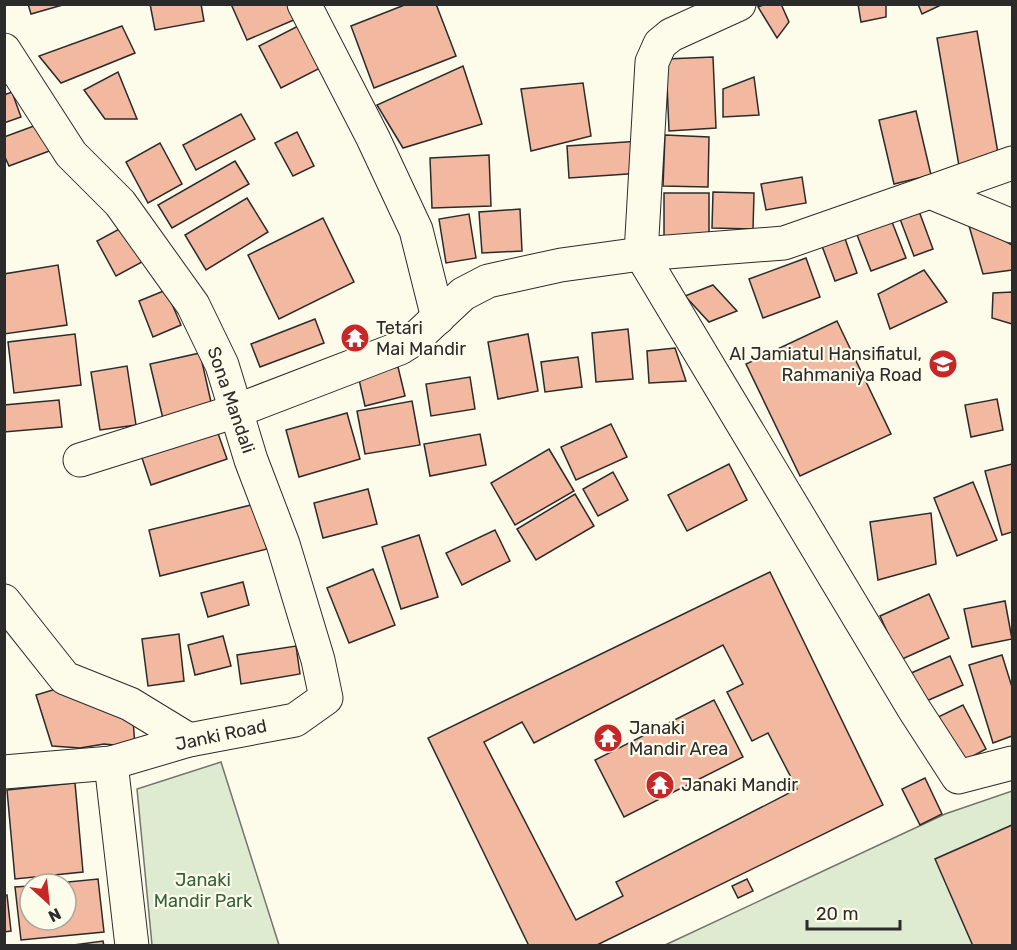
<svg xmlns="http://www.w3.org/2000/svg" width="1017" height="950" font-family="Rubik,sans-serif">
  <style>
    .green { fill: #deebd1; stroke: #74746e; stroke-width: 1.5 }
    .building { fill: #f2b8a0; stroke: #2b2b2b; stroke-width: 1.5; fill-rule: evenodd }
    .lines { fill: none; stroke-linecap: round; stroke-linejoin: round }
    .minor-casing { stroke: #2b2b2b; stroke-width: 35 }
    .minor { stroke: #fdfbea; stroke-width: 33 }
    .labels { text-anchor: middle; stroke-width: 4.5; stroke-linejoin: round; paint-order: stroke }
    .poi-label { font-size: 18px; fill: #2b2b2b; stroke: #fdfbea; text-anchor: start }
    .street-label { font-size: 18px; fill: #2b2b2b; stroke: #fdfbea }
    .park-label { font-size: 18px; fill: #34623c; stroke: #fdfbea }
  </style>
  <rect width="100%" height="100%" fill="#fdfbea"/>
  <g class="green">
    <path d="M221 762 279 945H152L137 789Z"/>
    <path d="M1012 791V945L663 946 945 814Z"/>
  </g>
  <g class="building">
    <path d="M28 4H66L31 14Z"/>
    <path d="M150 4H201L204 21 155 30Z"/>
    <path d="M231 4H298L303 16 247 40Z"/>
    <path d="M407 4H436L456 56 374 88 351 26Z"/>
    <path d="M766 4H781L789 22 777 38 758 7Z"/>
    <path d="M858 4H886V17L861 22Z"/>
    <path d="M918 4H943L922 14Z"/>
    <path d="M304 23 326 65 281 88 259 46Z"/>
    <path d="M122 26 135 53 61 83 39 56Z"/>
    <path d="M977 31 999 159 959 166 937 38Z"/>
    <path d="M713 57 716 128 669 131 666 59Z"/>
    <path d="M463 66 482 124 403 148 377 105Z"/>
    <path d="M118 72 137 119H105L84 90Z"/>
    <path d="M754 77 759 115 723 117V89Z"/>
    <path d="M583 83 591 136 531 151 521 89Z"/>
    <path d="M12 92 21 117 4 123V95Z"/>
    <path d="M916 111 931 175 894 184 879 120Z"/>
    <path d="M241 114 255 139 196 170 183 145Z"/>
    <path d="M42 123 52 150 9 166 4 155V137Z"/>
    <path d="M297 132 314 166 293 176 275 143Z"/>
    <path d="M665 135 709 137 708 187 663 186Z"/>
    <path d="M640 141 642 173 569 178 567 146Z"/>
    <path d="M160 143 182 184 148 203 126 162Z"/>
    <path d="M489 155 491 206 432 208 430 158Z"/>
    <path d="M235 161 249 184 172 228 158 205Z"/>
    <path d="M802 177 806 203 766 210 761 184Z"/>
    <path d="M713 192 754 193 753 229 712 228Z"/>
    <rect x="664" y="193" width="45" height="45"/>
    <path d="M247 198 268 232 206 270 185 235Z"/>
    <path d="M916 203 933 249 914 256 897 211Z"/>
    <path d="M520 209 522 251 482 253 479 212Z"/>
    <path d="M887 209 906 258 871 271 852 222Z"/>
    <path d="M469 214 476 258 446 263 439 219Z"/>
    <path d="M323 218 354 282 279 319 248 255Z"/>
    <path d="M967 219 1012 245V270L983 274Z"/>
    <path d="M123 227 142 262 116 276 97 241Z"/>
    <path d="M842 230 857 273 835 281 819 238Z"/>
    <path d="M806 258 820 297 763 318 749 279Z"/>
    <path d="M58 265 67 325 4 334V274Z"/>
    <path d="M924 270 947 302 890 329 878 294Z"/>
    <path d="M713 285 737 311 709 322 685 296Z"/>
    <path d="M166 290 181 325 153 337 139 301Z"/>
    <path d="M1012 292V324L992 318 993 293Z"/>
    <path d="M315 319 324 343 260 367 251 344Z"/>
    <path d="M837 321 891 434 800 476 746 364Z"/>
    <path d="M628 329 633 379 596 382 592 333Z"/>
    <path d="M75 334 81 385 14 393 8 342Z"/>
    <path d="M528 334 538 391 498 399 488 342Z"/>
    <path d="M675 348 686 381 649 383 647 351Z"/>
    <path d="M200 353 213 411 164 423 150 364Z"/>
    <path d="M578 357 582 387 545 392 541 362Z"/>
    <path d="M127 366 136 425 100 430 91 372Z"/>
    <path d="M398 367 405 396 365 406 358 375Z"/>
    <path d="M470 377 475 409 431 416 426 384Z"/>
    <path d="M997 399 1003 430 971 437 965 405Z"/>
    <path d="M59 400 62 427 4 432V405Z"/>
    <path d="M412 401 420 445 365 454 357 411Z"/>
    <path d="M347 413 360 459 299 477 286 430Z"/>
    <path d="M213 419 227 459 151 485 138 446Z"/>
    <path d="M611 424 627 457 576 480 561 447Z"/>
    <path d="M480 434 486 465 430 476 424 444Z"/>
    <path d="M549 449 574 491 515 525 491 483Z"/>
    <path d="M729 464 747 500 687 531 668 495Z"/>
    <path d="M1012 464V532L1002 535 985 471Z"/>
    <path d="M613 472 628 500 598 516 583 489Z"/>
    <path d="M973 482 997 540 957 556 934 498Z"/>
    <path d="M368 489 377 524 323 538 314 503Z"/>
    <path d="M575 494 594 526 536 560 517 529Z"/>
    <path d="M255 504 267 549 160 576 149 530Z"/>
    <path d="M931 513 936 564 878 580 870 522Z"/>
    <path d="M495 530 510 561 462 585 446 553Z"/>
    <path d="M419 535 438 597 401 609 382 547Z"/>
    <path d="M373 569 395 625 349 643 327 588Z"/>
    <path d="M770 572 883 805 595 946H529L428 738ZM723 645 743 684 727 692 752 741 768 733 797 789 616 882 623 896 576 920 484 742 522 722 534 743Z"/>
    <path d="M243 582 249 605 208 617 201 593Z"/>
    <path d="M929 594 949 638 900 660 880 616Z"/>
    <path d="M1005 601 1012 639 972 647 964 609Z"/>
    <path d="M179 634 184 681 148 686 142 639Z"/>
    <path d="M223 636 231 666 195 675 188 645Z"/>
    <path d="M296 646 300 674 241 684 237 655Z"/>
    <path d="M1002 655 1012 687V736L993 743 969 665Z"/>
    <path d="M950 656 963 685 922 703 909 674Z"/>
    <path d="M56 689 133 719 135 747 104 744 80 748 52 746 36 695Z"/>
    <path d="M714 700 743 757 624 817 595 760Z"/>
    <path d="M963 705 986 749 960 763 936 718Z"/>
    <path d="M925 778 942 814 920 825 902 789Z"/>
    <path d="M75 783 83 872 15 879 7 790Z"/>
    <path d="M1012 825V946H973L935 859Z"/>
    <path d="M98 879 104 932 21 940 15 887 30 886V920H66V884H48Z"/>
    <path d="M747 879 753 891 738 898 732 886Z"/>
    <path d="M7 895 11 931 4 932V896Z"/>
    <path d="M103 941 104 946H66Z"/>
  </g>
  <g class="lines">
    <g class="minor-casing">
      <g id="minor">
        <path d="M304 4 373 138 416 230 438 318"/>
        <path d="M739 4 671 35 660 44 652 62 641 254 914 709 958 777 1012 763"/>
        <path d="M4 50 71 154 120 203 193 305 222 365 251 460 283 544 318 660 326 698 295 720 189 740 111 763 4 772"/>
        <path d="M930 192 1012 163"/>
        <path d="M80 460 236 411 400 348 416 338 463 294 488 281 561 265 641 254 784 243 930 192 1012 226"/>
        <path d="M4 601 65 678 130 704 189 740"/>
        <path d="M111 763 132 946"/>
      </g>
    </g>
    <use href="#minor" class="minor"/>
  </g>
  <defs>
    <g id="temple-disc" transform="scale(1.5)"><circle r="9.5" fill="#c62828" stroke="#fdfbea"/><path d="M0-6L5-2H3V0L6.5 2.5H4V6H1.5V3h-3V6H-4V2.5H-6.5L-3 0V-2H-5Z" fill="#fff"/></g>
    <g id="school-disc" transform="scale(1.5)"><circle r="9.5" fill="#c62828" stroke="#fdfbea"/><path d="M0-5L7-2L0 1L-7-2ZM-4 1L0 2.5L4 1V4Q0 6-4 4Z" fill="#fff"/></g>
  </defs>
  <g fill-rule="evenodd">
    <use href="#temple-disc" x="355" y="338"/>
    <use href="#school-disc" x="943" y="364"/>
    <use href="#temple-disc" x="608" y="738"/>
    <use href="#temple-disc" x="660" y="785"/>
  </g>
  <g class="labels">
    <g class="poi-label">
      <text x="376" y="334">Tetari<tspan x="376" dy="21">Mai Mandir</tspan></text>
      <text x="922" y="360" text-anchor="end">Al Jamiatul Hansifiatul,<tspan x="922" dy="21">Rahmaniya Road</tspan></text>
      <text x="629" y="734">Janaki<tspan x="629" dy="21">Mandir Area</tspan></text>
      <text x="681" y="791">Janaki Mandir</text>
    </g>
    <g class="street-label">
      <text transform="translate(231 400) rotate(71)" y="6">Sona Mandali</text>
      <text transform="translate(221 735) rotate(-12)" y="6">Janki Road</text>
    </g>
    <g class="park-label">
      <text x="203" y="886">Janaki<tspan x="203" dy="21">Mandir Park</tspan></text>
    </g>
  </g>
  <rect width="1017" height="950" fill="none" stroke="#2b2b2b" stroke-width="12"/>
  <g transform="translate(48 902) rotate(153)"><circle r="28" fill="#fdfbea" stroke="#a9a89e" stroke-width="1.5"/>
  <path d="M0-4.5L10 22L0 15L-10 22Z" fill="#c62828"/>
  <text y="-9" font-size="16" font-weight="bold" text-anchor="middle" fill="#2b2b2b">N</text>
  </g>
  <path d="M807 920v9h93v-9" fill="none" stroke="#2b2b2b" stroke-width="3"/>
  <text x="816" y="920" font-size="18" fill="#2b2b2b" stroke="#fdfbea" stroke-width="4.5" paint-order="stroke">20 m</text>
</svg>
